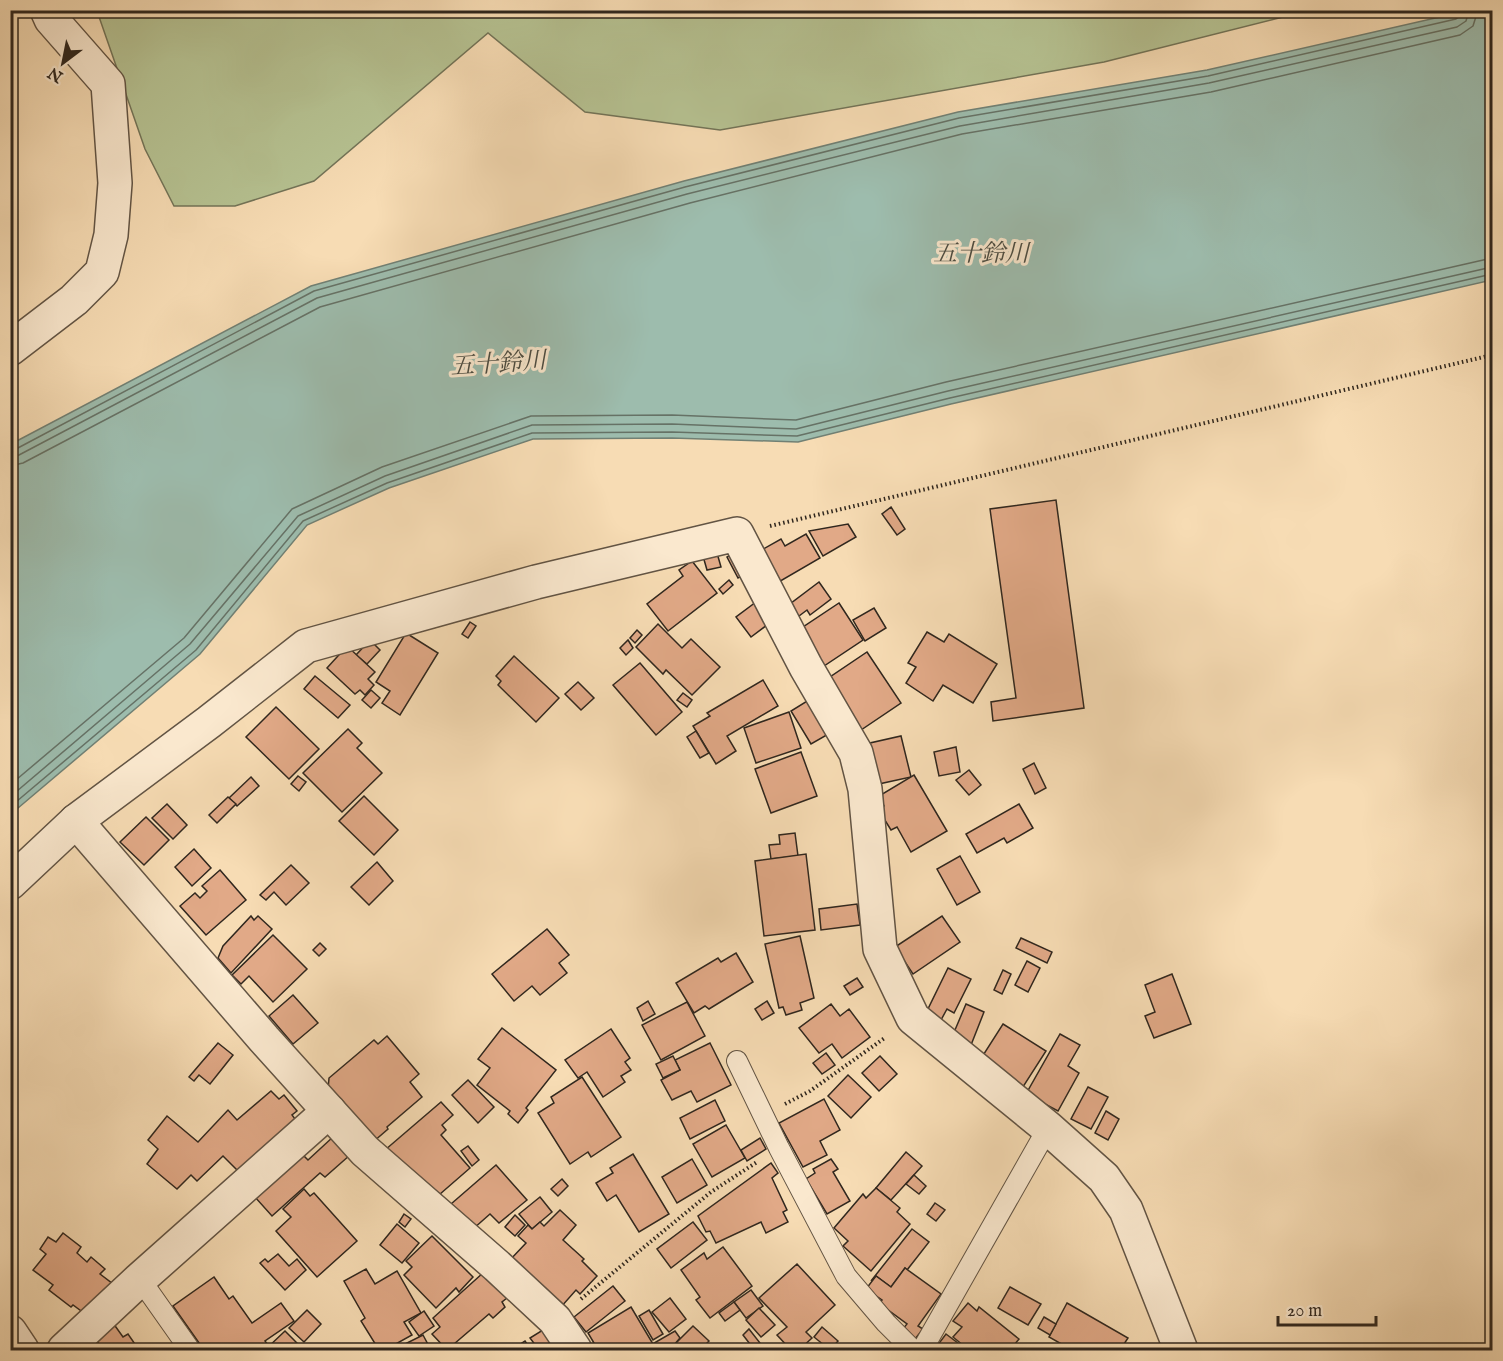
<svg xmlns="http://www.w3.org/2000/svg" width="1503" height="1361" font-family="'IM FELL English','Noto Serif JP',serif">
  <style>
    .green { fill: #b6c292; stroke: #737458; stroke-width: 1.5 }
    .water { fill: #9dbcad; stroke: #718074; stroke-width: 1.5 }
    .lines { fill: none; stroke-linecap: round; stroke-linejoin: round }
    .shore { stroke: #667266; stroke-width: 1.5 }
    .building { fill: #e1a987; stroke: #30271e; stroke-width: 1.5 }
    .service-casing { stroke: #625444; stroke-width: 22 }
    .minor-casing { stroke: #625444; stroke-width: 36 }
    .tertiary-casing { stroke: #625444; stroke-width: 36 }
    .path { stroke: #30271e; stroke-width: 4; stroke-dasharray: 1.5 3; stroke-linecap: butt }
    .service { stroke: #fae8ce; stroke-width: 20 }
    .minor { stroke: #fae8ce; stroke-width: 33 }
    .tertiary { stroke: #fae8ce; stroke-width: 33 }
    .labels { text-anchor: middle; stroke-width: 6; stroke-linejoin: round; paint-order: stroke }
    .water-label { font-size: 24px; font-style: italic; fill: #4b4c42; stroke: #fae8ce }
  </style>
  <rect width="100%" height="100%" fill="#f7dcb4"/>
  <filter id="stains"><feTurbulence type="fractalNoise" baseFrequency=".00333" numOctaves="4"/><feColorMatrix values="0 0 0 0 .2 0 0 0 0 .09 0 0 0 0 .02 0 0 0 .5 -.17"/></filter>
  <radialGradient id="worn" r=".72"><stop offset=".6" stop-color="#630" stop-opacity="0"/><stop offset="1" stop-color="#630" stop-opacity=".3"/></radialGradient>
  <path class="green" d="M97 11H1307L1104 62 720 130 585 112 488 33 314 181 235 206H174L145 149Z"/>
  <path class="water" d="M1466 11H1492V280L951 404 798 442 672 438 533 439 389 488 307 525 200 654 11 814V444L311 286 684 181 958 112 1207 70Z"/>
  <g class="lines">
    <g class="shore">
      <path d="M10 449H16L314 291 685 187 959 118 1208 76 1456 19 1460 16 1461 10"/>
      <path d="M10 457 19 455 317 298 687 194 960 126 1209 83 1457 27 1466 21 1469 10"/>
      <path d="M10 466 23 463 320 307 690 203 962 134 1211 92 1460 35 1473 26 1478 10"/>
      <path d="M10 785 184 638 292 509 382 467 531 416 672 415 796 420 946 382 1492 258"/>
      <path d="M10 797 190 644 298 516 385 476 532 425 672 424 796 429 948 391 1492 267"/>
      <path d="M10 807 196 650 303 521 387 483 532 433 672 432 797 436 950 398 1492 274"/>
    </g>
  </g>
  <g class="building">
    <path d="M1056 500 1084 708 993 721 991 702 1016 698 990 509Z"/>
    <path d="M891 507 905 529 897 535 882 514Z"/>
    <path d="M848 524 856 537 823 556 809 531Z"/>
    <path d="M806 534 820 558 777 583 758 552 781 539 785 546Z"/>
    <path d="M736 552 747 573 738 578 727 557Z"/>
    <path d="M717 553 721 567 707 570 703 556Z"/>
    <path d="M692 561 717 593 668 631 647 604 683 576 679 570Z"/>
    <path d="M729 580 733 585 723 594 719 589Z"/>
    <path d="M819 582 831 599 810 615 807 610 795 619 786 607Z"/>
    <path d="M756 602 771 622 751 637 736 617Z"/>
    <path d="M839 603 863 640 824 666 800 629Z"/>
    <path d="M874 608 886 628 865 641 853 620Z"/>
    <path d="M470 622 476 626 468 638 462 634Z"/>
    <path d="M658 624 682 648 691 639 720 667 692 695 666 670 663 674 636 647Z"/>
    <path d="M637 630 642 635 635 643 630 638Z"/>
    <path d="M927 632 944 642 949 634 997 664 973 703 943 685 933 701 906 683 916 667 908 663Z"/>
    <path d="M406 633 438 653 400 715 382 703 390 691 376 682Z"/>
    <path d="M370 640 380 650 367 664 356 655Z"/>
    <path d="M628 640 633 648 626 655 620 648Z"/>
    <path d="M347 646 375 672 368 679 374 685 365 695 360 690 355 694 327 668Z"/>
    <path d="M867 652 901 703 861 730 827 679Z"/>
    <path d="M514 656 559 698 536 722 498 685 501 681 496 676Z"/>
    <path d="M640 663 682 712 656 735 613 685Z"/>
    <path d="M315 676 350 705 338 718 304 689Z"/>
    <path d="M763 680 778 706 727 736 736 751 716 764 693 726 710 716 707 713Z"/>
    <path d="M578 682 594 698 581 710 565 694Z"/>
    <path d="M371 690 380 698 371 708 362 700Z"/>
    <path d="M683 693 692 700 687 707 677 700Z"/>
    <path d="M812 698 832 732 811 744 791 711Z"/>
    <path d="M276 707 319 749 289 779 246 737Z"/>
    <path d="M789 712 801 748 756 763 744 728Z"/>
    <path d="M348 729 362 743 357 748 382 773 342 812 303 773Z"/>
    <path d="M696 731 709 753 700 758 687 737Z"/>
    <path d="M901 736 911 777 874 785 867 753 870 743Z"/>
    <path d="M956 747 960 772 939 776 934 752Z"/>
    <path d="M801 752 817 796 771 813 755 769Z"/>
    <path d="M1034 763 1046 788 1035 794 1023 769Z"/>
    <path d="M969 770 981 785 969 795 956 780Z"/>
    <path d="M914 775 947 831 911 852 897 827 891 830 878 809 884 806 879 796Z"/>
    <path d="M298 776 306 782 299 791 291 784Z"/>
    <path d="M251 777 259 786 237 806 229 798Z"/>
    <path d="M364 796 398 830 374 855 339 821Z"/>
    <path d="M228 797 236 804 217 823 209 815Z"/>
    <path d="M167 804 187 825 173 839 152 818Z"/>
    <path d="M1019 804 1033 828 1007 843 1004 838 977 853 966 834Z"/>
    <path d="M146 817 169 840 144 865 120 842Z"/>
    <path d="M795 833 798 856 771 859 769 845 780 844 779 835Z"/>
    <path d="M194 849 211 868 192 886 175 867Z"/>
    <path d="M806 854 815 930 764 936 755 861Z"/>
    <path d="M960 856 980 892 957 905 937 869Z"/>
    <path d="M377 862 393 881 369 905 351 887Z"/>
    <path d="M291 865 309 883 286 905 274 892 266 900 260 895Z"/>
    <path d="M220 870 246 900 206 935 180 906 195 893 200 898 207 891 202 886Z"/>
    <path d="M857 904 860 925 821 930 819 909Z"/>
    <path d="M251 916 254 920 258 916 272 929 231 973 218 958 223 946Z"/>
    <path d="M942 916 960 942 913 974 895 947Z"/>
    <path d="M547 929 569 955 559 963 567 973 540 995 532 986 514 1001 492 974Z"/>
    <path d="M273 935 307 969 273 1002 249 976 241 984 232 975Z"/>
    <path d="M800 936 814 998 800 1003 802 1010 786 1015 783 1007 779 1008 765 944Z"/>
    <path d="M1021 938 1052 952 1047 963 1016 948Z"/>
    <path d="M320 943 326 949 319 956 313 950Z"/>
    <path d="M736 953 753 982 709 1009 705 1006 694 1013 676 983 718 958 721 962Z"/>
    <path d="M1027 961 1040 968 1028 992 1015 985Z"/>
    <path d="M948 968 971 979 954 1013 947 1009 941 1020 926 1013Z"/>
    <path d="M1003 970 1011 974 1002 994 994 990Z"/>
    <path d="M1172 974 1191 1024 1154 1038 1145 1016 1155 1012 1145 985Z"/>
    <path d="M857 978 863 987 850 995 844 986Z"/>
    <path d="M293 995 318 1023 293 1044 269 1016Z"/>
    <path d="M648 1001 655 1014 643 1021 637 1008Z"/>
    <path d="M767 1001 774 1013 762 1020 755 1009Z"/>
    <path d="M687 1002 705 1036 661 1060 642 1025Z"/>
    <path d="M831 1004 840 1016 849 1009 870 1037 842 1058 832 1044 819 1053 799 1028Z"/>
    <path d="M966 1004 984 1012 971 1045 952 1037Z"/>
    <path d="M1003 1024 1046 1051 1021 1090 980 1060Z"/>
    <path d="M502 1028 556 1070 526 1108 528 1110 518 1123 508 1114 510 1111 477 1085 490 1068 478 1059Z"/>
    <path d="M611 1029 630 1058 625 1062 631 1070 621 1076 625 1082 603 1097 587 1072 578 1078 565 1060Z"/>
    <path d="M1060 1034 1080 1045 1068 1066 1079 1073 1058 1111 1026 1094Z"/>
    <path d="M387 1036 419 1074 410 1082 422 1097 387 1127 388 1129 373 1142 328 1090 329 1078 374 1040 378 1044Z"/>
    <path d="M218 1043 233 1055 210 1084 199 1075 194 1081 189 1077Z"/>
    <path d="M710 1043 731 1085 697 1102 691 1091 672 1100 661 1080 680 1070 675 1060Z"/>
    <path d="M826 1053 835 1065 822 1074 813 1063Z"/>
    <path d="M673 1056 680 1070 663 1078 656 1064Z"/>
    <path d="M880 1056 897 1074 879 1091 862 1073Z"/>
    <path d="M848 1075 871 1097 851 1118 828 1096Z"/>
    <path d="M582 1077 621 1137 591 1157 588 1152 570 1164 538 1113 554 1103 551 1097Z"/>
    <path d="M468 1080 494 1107 478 1123 452 1095Z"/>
    <path d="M1088 1087 1108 1097 1091 1129 1071 1119Z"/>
    <path d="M271 1091 279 1099 284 1095 297 1111 292 1115 298 1123 241 1174 223 1156 197 1181 191 1175 177 1189 147 1164 158 1149 148 1140 167 1116 198 1142 228 1110 237 1120Z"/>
    <path d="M824 1099 840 1130 820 1141 827 1155 803 1167 779 1123Z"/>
    <path d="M715 1100 725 1121 690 1139 680 1118Z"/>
    <path d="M441 1102 453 1115 442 1125 446 1130 441 1135 470 1168 432 1201 385 1150Z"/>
    <path d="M1106 1111 1119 1119 1108 1140 1095 1133Z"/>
    <path d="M726 1125 745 1158 712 1177 693 1144Z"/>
    <path d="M334 1136 350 1155 325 1177 320 1173 272 1216 254 1196 301 1153 308 1160Z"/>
    <path d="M760 1138 766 1149 747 1161 741 1150Z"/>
    <path d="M468 1146 479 1160 472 1166 461 1151Z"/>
    <path d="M906 1152 922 1166 891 1200 876 1188Z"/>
    <path d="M633 1154 669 1214 639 1232 616 1195 607 1201 596 1183 613 1173 610 1168Z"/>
    <path d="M692 1159 707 1185 677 1203 662 1177Z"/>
    <path d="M831 1159 838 1169 833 1172 850 1201 827 1214 806 1179 815 1173 813 1169Z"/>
    <path d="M771 1163 778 1173 772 1178 787 1210 783 1212 788 1222 766 1233 761 1222 716 1243 710 1231 706 1232 698 1216Z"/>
    <path d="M496 1165 527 1200 499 1223 490 1214 473 1229 451 1204Z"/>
    <path d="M914 1175 926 1186 919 1194 906 1184Z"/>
    <path d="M562 1179 568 1186 558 1196 551 1189Z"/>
    <path d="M876 1188 900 1208 897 1212 910 1224 871 1271 843 1246 848 1241 834 1228 863 1194 866 1198Z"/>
    <path d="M304 1189 310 1196 314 1193 357 1241 317 1277 276 1231 291 1217 283 1209Z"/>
    <path d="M540 1197 552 1212 532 1229 519 1214Z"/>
    <path d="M935 1203 945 1210 936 1221 927 1214Z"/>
    <path d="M560 1210 576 1225 563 1240 584 1259 582 1261 597 1276 580 1294 576 1290 561 1307 509 1261 526 1243 518 1236 528 1225 532 1229 540 1222 544 1226Z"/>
    <path d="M404 1214 411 1219 405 1227 399 1222Z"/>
    <path d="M515 1215 525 1225 515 1236 505 1227Z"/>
    <path d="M693 1222 707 1240 671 1268 657 1249Z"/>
    <path d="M397 1224 419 1243 402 1263 380 1245Z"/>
    <path d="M912 1229 929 1242 907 1270 905 1268 891 1287 876 1276 871 1281Z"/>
    <path d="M63 1233 81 1247 77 1253 87 1262 91 1257 105 1269 100 1274 113 1284 88 1316 73 1305 71 1307 49 1290 53 1285 33 1270 46 1254 40 1249 48 1237 56 1242Z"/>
    <path d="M432 1236 473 1277 459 1292 456 1288 436 1308 404 1275 412 1267 406 1261Z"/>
    <path d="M723 1247 752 1286 710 1318 696 1300 700 1297 681 1270 704 1253 707 1259Z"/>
    <path d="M278 1254 289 1266 297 1259 306 1270 285 1290 260 1263 265 1259 268 1262Z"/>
    <path d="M797 1264 835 1305 806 1332 812 1338 799 1350H791L777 1335 787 1327 759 1298Z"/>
    <path d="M905 1268 941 1294 918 1326 923 1329 915 1339 902 1330 907 1324 880 1304 882 1300 866 1289 876 1276 891 1287Z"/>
    <path d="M366 1269 375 1284 397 1271 421 1313 404 1322 412 1335 385 1350H379L361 1321 365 1318 344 1281Z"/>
    <path d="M484 1272 507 1298 502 1302 505 1307 493 1318 489 1314 447 1350 432 1334 440 1327 433 1318Z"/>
    <path d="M214 1277 229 1299 233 1296 252 1323 281 1303 294 1321 265 1341 268 1345 260 1350H204L173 1306Z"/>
    <path d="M613 1286 625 1301 586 1332 574 1317Z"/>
    <path d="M1010 1287 1041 1304 1028 1325 998 1308Z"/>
    <path d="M751 1290 763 1306 746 1318 734 1302Z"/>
    <path d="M670 1298 686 1319 669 1332 652 1312Z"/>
    <path d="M734 1302 740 1310 725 1321 719 1313Z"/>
    <path d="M968 1303 977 1311 979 1307 1019 1339 1010 1350H969L953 1337 962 1327 953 1321Z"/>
    <path d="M1067 1303 1128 1338 1120 1350H1072L1049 1337Z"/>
    <path d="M631 1307 653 1344 642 1350H594L590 1345 594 1343 588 1333Z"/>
    <path d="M759 1308 775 1325 761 1337 746 1320Z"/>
    <path d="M307 1310 321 1324 304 1342 289 1328Z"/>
    <path d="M649 1310 663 1334 653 1340 639 1316Z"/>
    <path d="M424 1311 434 1326 419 1336 409 1322Z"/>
    <path d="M1044 1317 1056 1324 1050 1335 1038 1328Z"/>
    <path d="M113 1323 123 1337 128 1334 137 1347 133 1350H100L99 1349 101 1347 94 1336Z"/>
    <path d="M693 1326 709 1341 700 1350H678L673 1346Z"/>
    <path d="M822 1327 838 1341 830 1350 814 1337Z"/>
    <path d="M546 1328 556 1350H539L530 1338Z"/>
    <path d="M749 1329 760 1343 753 1348 743 1335Z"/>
    <path d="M285 1331 300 1346 297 1350H265Z"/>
    <path d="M675 1331 680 1338 673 1346 677 1350H642Z"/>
    <path d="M946 1334 967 1350H934Z"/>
    <path d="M423 1335 431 1350H393Z"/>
    <path d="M525 1341 531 1350H511Z"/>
  </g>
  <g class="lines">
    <g class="service-casing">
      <g id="service">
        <path d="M737 1061 779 1148 846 1276 886 1323 913 1350"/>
        <path d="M140 1279 190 1350"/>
        <path d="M922 1350 1048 1128"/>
      </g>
    </g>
    <g class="minor-casing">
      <g id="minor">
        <path d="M10 349 74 300 102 272 111 235 115 183 108 84 51 19 47 10"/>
        <path d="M76 821 264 1039 365 1151 497 1266 555 1320 575 1350"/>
        <path d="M10 883 76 821 209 722 306 646 536 582 737 534 806 667 856 753 865 789 880 949 913 1018 1048 1128 1104 1178 1126 1210 1181 1350"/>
        <path d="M64 1350 140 1279 329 1111"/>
      </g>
    </g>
    <g class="tertiary-casing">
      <path id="tertiary" d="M10 1332 22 1350"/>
    </g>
    <g class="path">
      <path d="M770 526 1492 355"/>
      <path d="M785 1104 810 1091 886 1037"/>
      <path d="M581 1299 711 1192 757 1162"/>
    </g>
    <use href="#service" class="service"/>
    <use href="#minor" class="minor"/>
    <use href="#tertiary" class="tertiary"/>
  </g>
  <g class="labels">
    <g class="water-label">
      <text x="981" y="261">五十鈴川</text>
      <text transform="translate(498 363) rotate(-4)" y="8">五十鈴川</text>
    </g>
  </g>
  <rect width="1503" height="1361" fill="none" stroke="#f7dcb4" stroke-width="36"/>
  <rect x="12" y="12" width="1479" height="1337" fill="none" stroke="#30271e" stroke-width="3"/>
  <rect x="18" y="18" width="1467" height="1325" fill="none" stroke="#30271e" stroke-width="1.5"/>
  <g transform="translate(63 63) rotate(212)" stroke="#fae8ce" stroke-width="4.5" paint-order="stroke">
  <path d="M0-4.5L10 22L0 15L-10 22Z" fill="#30271e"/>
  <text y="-9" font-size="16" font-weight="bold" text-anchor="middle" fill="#30271e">N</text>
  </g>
  <path d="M1278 1316v9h98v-9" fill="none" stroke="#30271e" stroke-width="3"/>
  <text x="1287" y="1316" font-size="18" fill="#30271e" stroke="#fae8ce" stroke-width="4.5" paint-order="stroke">20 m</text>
  <rect width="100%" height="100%" filter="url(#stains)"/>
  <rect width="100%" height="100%" fill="url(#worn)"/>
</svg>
